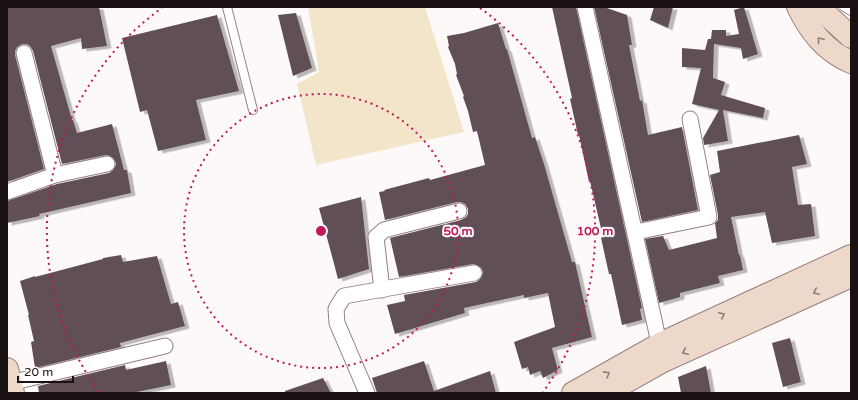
<svg xmlns="http://www.w3.org/2000/svg" width="858" height="400" font-family="'Varela Round',sans-serif">
  <style>
    .green { fill: #f3e5ca }
    .building { fill: #604f56; filter: url(#shadow) }
    .lines { fill: none; stroke-linecap: round; stroke-linejoin: round }
    .lane-casing { stroke: #95817f; stroke-width: 10 }
    .street-casing { stroke: #95817f; stroke-width: 17 }
    .secondary-casing { stroke: #95817f; stroke-width: 24 }
    .lane { stroke: #fff; stroke-width: 8 }
    .street { stroke: #fff; stroke-width: 15 }
    .secondary { stroke: #edd8ca; stroke-width: 22 }
    .oneway { stroke: #8e7f77 }
    .ring { fill: none; stroke: #c2185b; stroke-width: 2; stroke-dasharray: 2 4 }
    .centre { fill: #c2185b; stroke: #fef9f9; stroke-width: 2 }
    .ring-label { font-size: 12px; text-anchor: middle; font-weight: bold; fill: #c2185b; stroke: #fef9f9; stroke-width: 4; stroke-linejoin: round; paint-order: stroke }
  </style>
  <defs>
    <filter id="shadow"><feDropShadow dx="4.5" dy="2.5" stdDeviation="0" flood-color="#0004"/></filter>
  </defs>
  <rect width="100%" height="100%" fill="#fef9f9"/>
  <path class="green" d="M308 7H425L464 132 316 165 297 84 319 72Z"/>
  <g class="building">
    <path d="M7 7H99L107 46 82 49 81 38 51 46 72 120H73L77 133 112 124 124 170H127L131 193 39 214 40 216 7 223V201L57 184 109 173 113 170 115 167 116 163 113 158 110 156 106 155 62 164 33 51 30 46 27 44H22L17 47 15 51V55L44 169 7 182Z"/>
    <path d="M552 7H576L642 308 640 309 642 320 622 325 611 274H609L601 238 603 237 590 181 589 182 579 135H578L570 99 572 98Z"/>
    <path d="M594 7H604L627 15 632 45H629L640 101 642 100 648 135 682 127 698 210 642 222Z"/>
    <path d="M654 7H673L668 28 650 20Z"/>
    <path d="M744 7 758 54 743 59 741 48 714 44 713 78 725 82 721 95 765 108 763 118 723 110 728 141 704 145 703 138 719 110 692 104 701 68 682 67V48L705 50 708 39H711L712 30H726V36L739 34 734 10Z"/>
    <path d="M296 13 312 68 293 76 278 15Z"/>
    <path d="M217 15 239 91 196 100 206 140 158 151 147 110 140 112 122 38Z"/>
    <path d="M498 23 506 49H507L532 138 535 137 544 164 572 262H575L592 337 552 348 558 370 543 378 540 371 530 375 528 367 522 369 514 342 555 327 548 293 524 298V295L464 308 465 313 395 334 387 305 405 301 404 295 476 282 479 280 482 276 483 272 481 268 477 265 473 264 399 277 390 238 461 220 466 217 468 214V209L465 204 461 202H457L385 220 379 192 385 191 384 190 429 178 430 180 485 165 477 131 473 132 468 111 463 97 464 96 456 75 457 74 455 64 448 47 449 46 447 36 464 33Z"/>
    <path d="M799 135 807 164 792 167 798 205 811 204 815 236 772 243 765 212 731 217 739 255H740L743 270 718 276 720 283 680 293V297L659 303 645 239 663 236 669 250 717 238 715 223 718 220V215L710 175 720 172 717 151Z"/>
    <path d="M361 197 369 269 338 279 333 260 319 208Z"/>
    <path d="M121 255 123 262 157 256 171 304 178 302 185 326 120 343 121 347 35 368 31 342 34 341 28 315H29L20 281 35 276V277L103 259V258Z"/>
    <path d="M790 338 801 382 783 387 772 343Z"/>
    <path d="M166 361 171 385 132 393H39L38 386 125 365 126 370Z"/>
    <path d="M424 361 434 391 490 371 496 393H377L372 378Z"/>
    <path d="M706 366 711 393H681L678 377Z"/>
    <path d="M323 378 331 393H285V391Z"/>
  </g>
  <g class="lines">
    <g class="lane-casing">
      <g id="lane">
        <path d="M227 7 253 110"/>
        <path d="M844 7 851 11"/>
      </g>
    </g>
    <g class="street-casing">
      <g id="street">
        <path d="M585 7 661 352"/>
        <path d="M24 53 55 175"/>
        <path d="M7 192 55 175 107 164"/>
        <path d="M636 232 709 217 690 119"/>
        <path d="M382 290 376 237 384 230 459 211"/>
        <path d="M10 383 165 346"/>
        <path d="M367 393 337 323 336 309 344 296 474 273"/>
      </g>
    </g>
    <g class="secondary-casing">
      <g id="secondary">
        <path d="M798 7C810 31 825 51 851 62"/>
        <path d="M822 7 828 16 851 37"/>
        <path d="M7 369 13 393"/>
        <path d="M573 393 660 344 851 256"/>
        <path d="M606 393 663 361 851 276"/>
      </g>
    </g>
    <use href="#lane" class="lane"/>
    <use href="#street" class="street"/>
    <use href="#secondary" class="secondary"/>
  </g>
  <defs><path id="oneway-chevron" d="M-2-3.5L2.5 0L-2 3.5" fill="none" stroke-width="1.6" stroke-linecap="round" stroke-linejoin="round"/></defs>
  <g class="oneway">
    <use href="#oneway-chevron" transform="translate(820 40) rotate(-130)"/>
    <use href="#oneway-chevron" transform="translate(816 292) rotate(155)"/>
    <use href="#oneway-chevron" transform="translate(722 315) rotate(-25)"/>
    <use href="#oneway-chevron" transform="translate(685 352) rotate(155)"/>
    <use href="#oneway-chevron" transform="translate(607 374) rotate(-29)"/>
  </g>
  <g class="ring">
    <circle cx="321" cy="231" r="137"/>
    <path d="M99 392A274 274 0 0 1 162 8M480 8A274 274 0 0 1 543 392"/>
  </g>
  <circle cx="321" cy="231" r="6" class="centre"/>
  <g class="ring-label">
    <text x="458" y="235">50 m</text>
    <text x="595" y="235">100 m</text>
  </g>
  <rect width="858" height="400" fill="none" stroke="#1a1212" stroke-width="16"/>
  <path d="M18 376v6h55v-6" fill="none" stroke="#1a1212" stroke-width="2"/>
  <text x="24" y="376" font-size="12" fill="#1a1212" stroke="#fef9f9" stroke-width="3" paint-order="stroke">20 m</text>
</svg>
